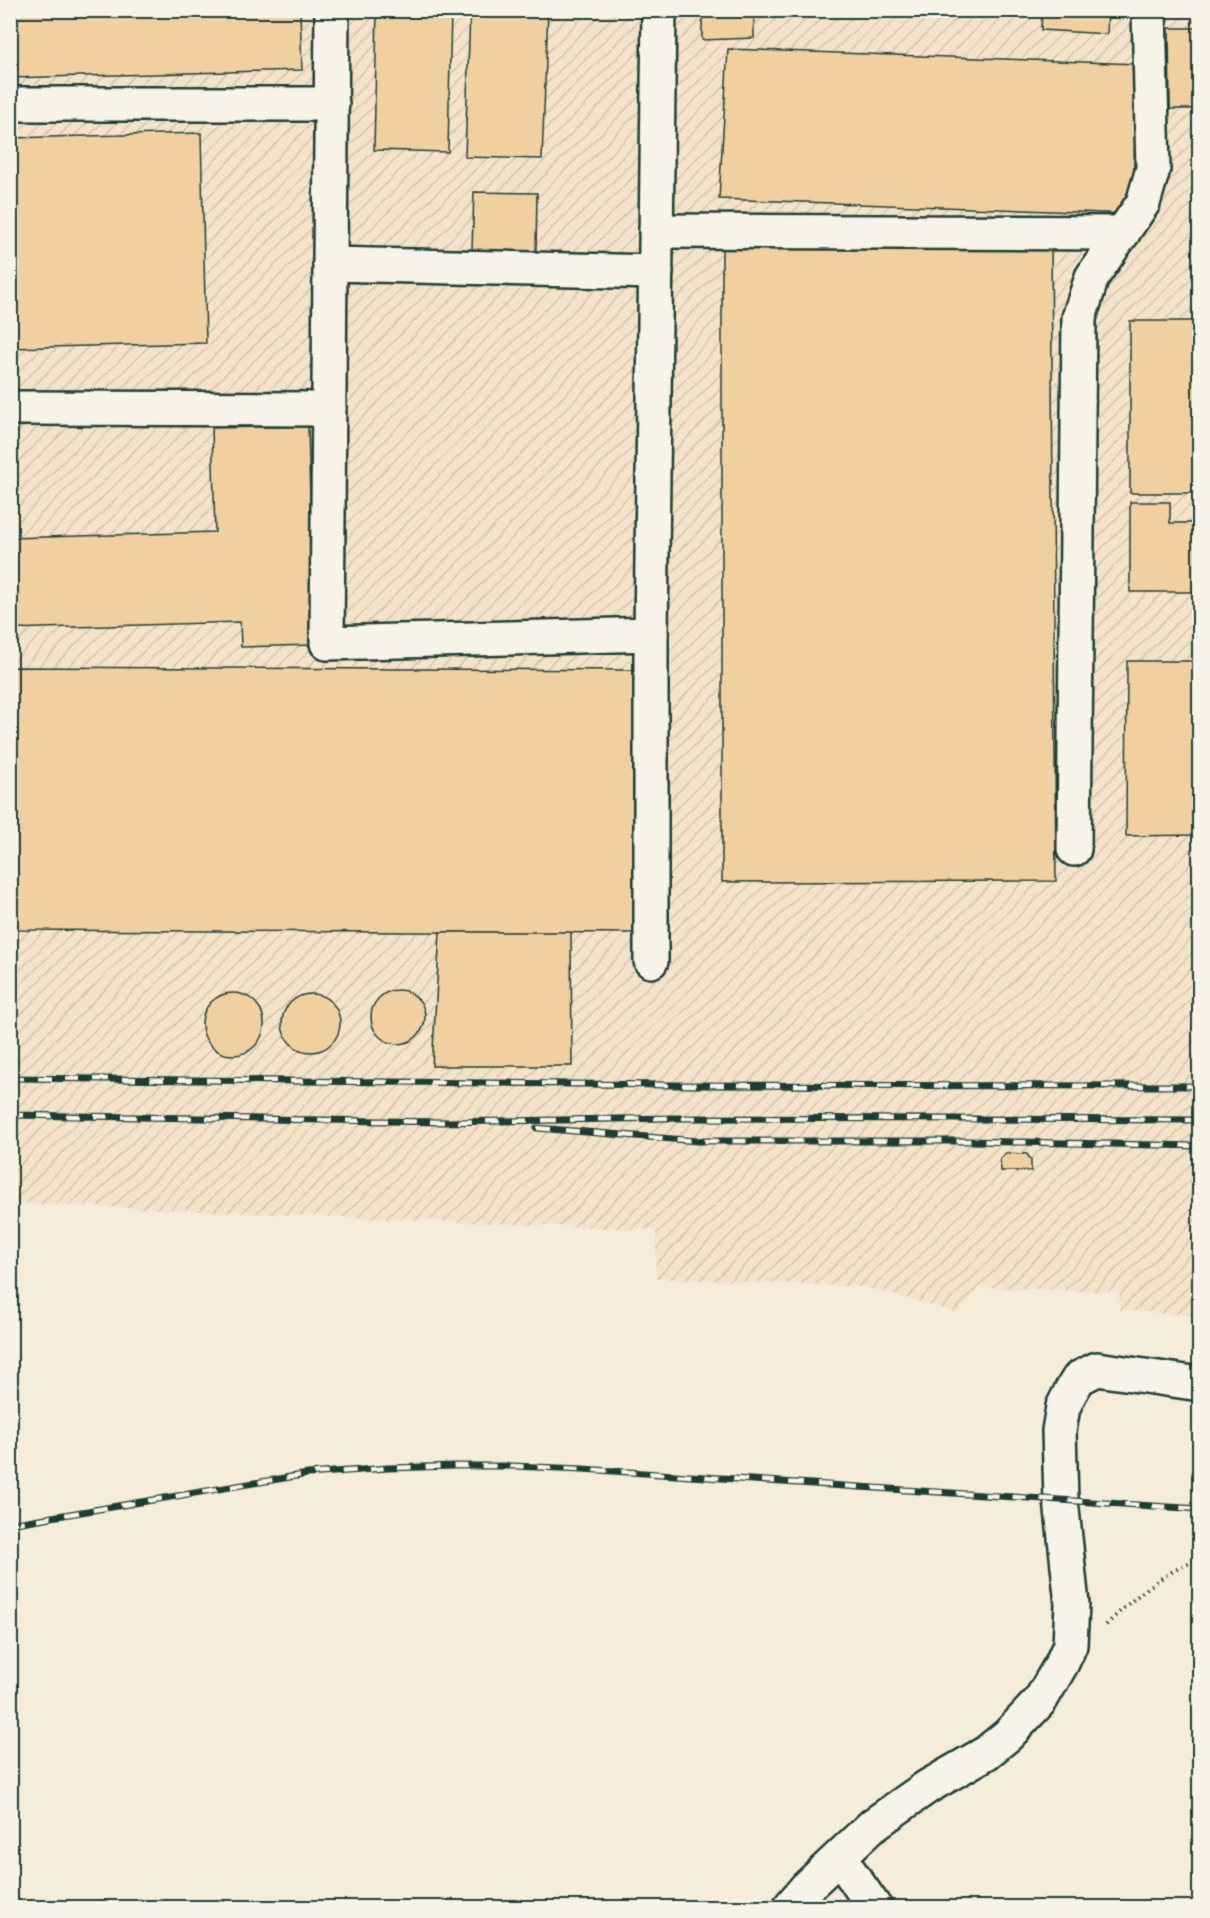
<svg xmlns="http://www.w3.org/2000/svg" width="1210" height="1918" font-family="'Patrick Hand',sans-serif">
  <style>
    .industrial { fill: url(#industrial-furrows) }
    .building { fill: #f0cfa1; stroke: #1f3d34; stroke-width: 1.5 }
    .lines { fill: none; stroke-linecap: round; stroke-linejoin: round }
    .minor-casing { stroke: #1f3d34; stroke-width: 38 }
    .path { stroke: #1f3d34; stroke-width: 4; stroke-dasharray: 1.5 4.5; stroke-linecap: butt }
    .minor { stroke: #f7f3e8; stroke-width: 33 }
    .rail-casing { stroke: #1f3d34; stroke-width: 7 }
    .rail { stroke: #f7f3e8; stroke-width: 4.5; stroke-dasharray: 14; stroke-linecap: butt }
  </style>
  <defs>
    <pattern id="industrial-furrows" width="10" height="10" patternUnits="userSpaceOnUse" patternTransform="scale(1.5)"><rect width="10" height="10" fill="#f4e3c9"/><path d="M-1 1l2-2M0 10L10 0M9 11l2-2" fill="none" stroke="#d1c4ad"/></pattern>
  </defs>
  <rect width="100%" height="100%" fill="#f6ecda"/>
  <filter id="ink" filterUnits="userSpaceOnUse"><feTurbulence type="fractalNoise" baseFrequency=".0167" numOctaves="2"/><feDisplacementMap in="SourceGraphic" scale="12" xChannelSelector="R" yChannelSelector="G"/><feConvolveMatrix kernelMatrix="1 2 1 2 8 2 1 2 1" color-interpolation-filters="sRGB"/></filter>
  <g filter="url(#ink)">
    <path class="industrial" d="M11 11H1199V1316L1120 1310 1119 1292 979 1287 958 1313 865 1287 656 1278V1230L11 1203Z"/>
    <g class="building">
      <path d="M10 10H300L302 70 10 78Z"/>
      <path d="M377 10H451L448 152 374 150Z"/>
      <path d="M470 10H548L542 159 465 157Z"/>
      <path d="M702 10H754V38L702 40Z"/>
      <path d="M1042 10H1108L1107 34 1041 30Z"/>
      <path d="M1169 28H1200V109H1170Z"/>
      <path d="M728 49 1138 64 1132 214 719 199Z"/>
      <path d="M201 133 206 343 10 348V138Z"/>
      <path d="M474 192 537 193 536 252 472 250Z"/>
      <path d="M722 236 1051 241 1056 881 722 882Z"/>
      <rect x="1130" y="321" width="70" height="172"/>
      <path d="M308 426 314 645 241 647 240 622 10 629V538L215 532 212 428Z"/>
      <path d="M1130 502H1170V523H1200V592H1130Z"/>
      <path d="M1127 661H1199V835L1126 836Z"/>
      <path d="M10 667 636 670 634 933 10 930Z"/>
      <path d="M440 932H571L572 1066H432Z"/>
      <circle cx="398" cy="1017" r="27"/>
      <circle cx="233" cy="1024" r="31"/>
      <circle cx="311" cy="1023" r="29"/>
      <path d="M1006 1153 1027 1154 1031 1160V1171H1001L1000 1159Z"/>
    </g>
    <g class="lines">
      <g class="minor-casing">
        <g id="minor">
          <path d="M332 10 327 643 651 634 659 10"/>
          <path d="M10 104H332"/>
          <path d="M656 231 1123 233"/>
          <path d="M330 264 656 272"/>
          <path d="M10 408 329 409"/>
          <path d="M1074 849 1079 318 1092 277 1143 203 1153 169 1149 10"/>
          <path d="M651 961V634"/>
          <path d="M840 1858 875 1908"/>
          <path d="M789 1908 806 1888 873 1825 927 1787 986 1753 1008 1735 1040 1701 1062 1663 1070 1645 1072 1604 1061 1500 1059 1431 1063 1407 1071 1391 1079 1378 1097 1369 1200 1384"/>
        </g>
      </g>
      <path class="path" d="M1106 1625C1135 1597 1161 1573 1200 1559"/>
      <use href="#minor" class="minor"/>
      <g class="rail-casing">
        <g id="rail">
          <path d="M10 1078 673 1085 1200 1086"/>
          <path d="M10 1115 443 1122 673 1118 1200 1120"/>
          <path d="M537 1128 697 1141H969L1200 1146"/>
          <path d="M10 1524 308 1474 388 1468 455 1466H513L582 1469 1200 1509"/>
        </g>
      </g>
      <use href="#rail" class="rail"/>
    </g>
  </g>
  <rect width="1210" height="1918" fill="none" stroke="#f7f3e8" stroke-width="36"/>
  <rect x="18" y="18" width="1174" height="1882" fill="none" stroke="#1f3d34" stroke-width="2" filter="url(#ink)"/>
</svg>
